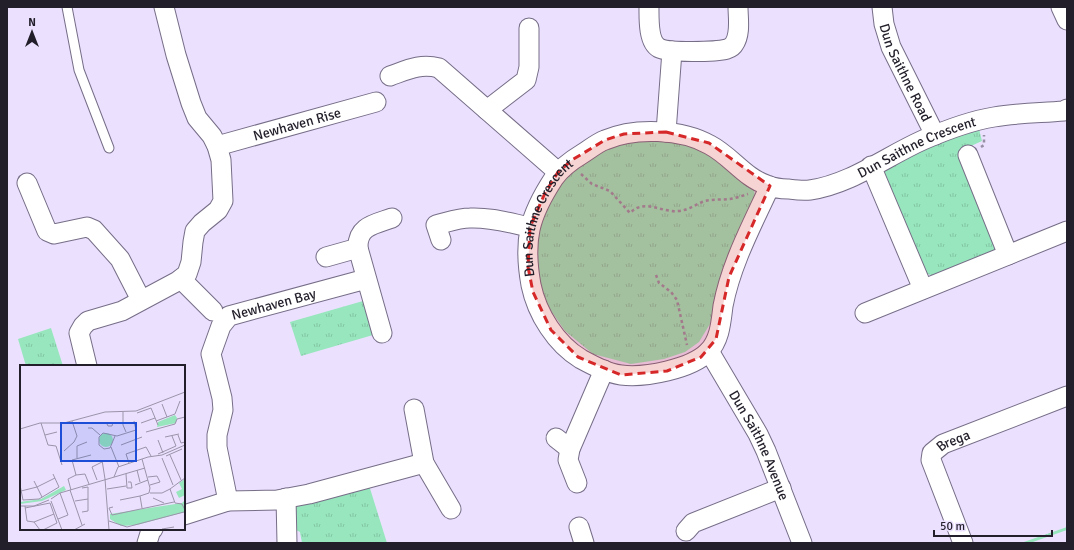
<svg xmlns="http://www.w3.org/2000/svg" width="1074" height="550" font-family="Signika,sans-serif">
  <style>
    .grass { fill: url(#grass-tufts) }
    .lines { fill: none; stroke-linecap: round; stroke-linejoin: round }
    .lane-casing { stroke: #766d87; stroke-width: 11 }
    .street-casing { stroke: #766d87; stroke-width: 21 }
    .path { stroke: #978fa5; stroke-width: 2.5; stroke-dasharray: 3 3; stroke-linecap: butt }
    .lane { stroke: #fff; stroke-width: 9 }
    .street { stroke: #fff; stroke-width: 19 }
    .marked { fill: #d62828; fill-opacity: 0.2; stroke: #d62828; stroke-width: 3; stroke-dasharray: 8 5; stroke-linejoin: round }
    .labels { text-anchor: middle; stroke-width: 3.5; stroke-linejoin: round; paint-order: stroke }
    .street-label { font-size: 14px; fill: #231f2a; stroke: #ebe1ff }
    .inset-road { fill: none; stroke: #9b93aa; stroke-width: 1 }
    .view { fill: #1d4ed8; fill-opacity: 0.15; stroke: #1d4ed8; stroke-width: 2 }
    .inset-edge { fill: none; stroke: #231f2a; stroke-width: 2 }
  </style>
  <defs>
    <pattern id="grass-tufts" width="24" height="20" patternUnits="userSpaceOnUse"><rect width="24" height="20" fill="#97e6bd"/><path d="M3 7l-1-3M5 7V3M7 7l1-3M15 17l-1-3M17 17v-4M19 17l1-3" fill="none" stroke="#82c5a3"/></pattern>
  </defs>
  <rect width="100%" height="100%" fill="#ebe1ff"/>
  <g class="grass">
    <path d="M978 125 982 141 960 151 996 244 994 252 935 276 927 274 884 173 891 162Z"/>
    <path d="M667 137 705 148 753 184 755 196 735 238 723 269 710 324 699 342 685 352 664 359 631 364 593 354 565 331 547 305 536 270 537 226 553 190 571 168 600 147Z"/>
    <path d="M363 301 373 335 301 356 290 322Z"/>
    <path d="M51 328 63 366H26L18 339Z"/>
    <path d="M368 482 387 543H302L300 532 294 529 293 509 298 501Z"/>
    <path d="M1067 527V530L1030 543H1021Z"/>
  </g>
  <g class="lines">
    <g class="lane-casing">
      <path id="lane" d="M67 7 79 70 109 148"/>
    </g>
    <g class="street-casing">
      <g id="street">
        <path d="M649 7C649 18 648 42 659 48 668 53 716 52 727 49 730 48 733 46 734 44 741 34 738 18 738 7"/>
        <path id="s1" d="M882 7 884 24 891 47 935 135"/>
        <path d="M1061 7 1067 20"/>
        <path d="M390 76C407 70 420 63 439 68L558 172"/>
        <path d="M487 110 526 80 529 67V28"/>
        <path d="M666 132 672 51"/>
        <path id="s2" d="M217 146 376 102"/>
        <path d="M968 155 1008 255"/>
        <path d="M871 166 923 289"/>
        <path d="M27 183 47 231 54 234 87 227 94 230 120 259 141 300"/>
        <path id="s3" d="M770 186C752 225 731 264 723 306 721 322 720 340 708 352 691 369 645 378 621 375 607 373 594 366 581 359 556 344 537 314 531 285 523 240 529 216 554 178 561 168 572 160 582 154 590 149 597 143 605 140 635 127 682 129 710 145 731 156 745 178 767 185 774 188 781 189 788 189 796 190 803 191 810 190 851 184 885 157 923 140 946 130 969 121 994 117 1017 113 1041 113 1064 111L1067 109"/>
        <path d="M441 240 436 225C448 222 459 218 470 218 490 217 510 223 530 227"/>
        <path d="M326 257 358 248"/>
        <path d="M181 279 213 311"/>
        <path d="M865 313 1067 231"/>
        <path d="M382 333 358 248C357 226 375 224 392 218"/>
        <path id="s4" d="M709 351 758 434 766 451 802 543"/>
        <path d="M87 366 79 333 83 326 88 321 122 311 178 281 187 274 191 262 193 242 195 231 202 223 218 210 223 201 221 160 217 146 212 136 197 118 191 103 176 55 164 7"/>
        <path d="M414 409 424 463 451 509"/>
        <path d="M556 438 570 449"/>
        <path d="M577 483 568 460 570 449 604 370"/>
        <path d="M286 498 287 543"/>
        <path id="s5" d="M228 501 217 447V435L223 410 222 398 211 354 221 326 229 316 366 279"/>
        <path d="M184 515 228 501 277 500 309 494 424 463"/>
        <path d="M579 527 584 543"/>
        <path d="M686 531 693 523 781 488"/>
        <path d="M147 543 151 530 153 529"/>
        <path id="s6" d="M963 543 931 460 932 453 943 444 1067 396"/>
      </g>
    </g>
    <g class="path">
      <path d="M981 147 984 145V135"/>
      <path d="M581 174 592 184 610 191 630 213C645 198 661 213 679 211 689 210 696 204 705 201 713 199 722 200 730 199 736 198 742 196 748 194"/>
      <path d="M656 275 659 283 671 292 677 300 687 345"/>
    </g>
    <use href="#lane" class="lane"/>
    <use href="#street" class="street"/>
  </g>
  <path class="marked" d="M666 132 709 143 770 186 729 277 716 339 701 357 667 371 621 375 578 357 551 330 533 292 528 267 530 227 545 193 558 172 572 160 605 140 624 134Z"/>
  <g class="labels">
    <g class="street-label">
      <text dy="5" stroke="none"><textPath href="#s1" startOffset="70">Dun Saithne Road</textPath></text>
      <text dy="5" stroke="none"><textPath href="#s2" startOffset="83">Newhaven Rise</textPath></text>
      <text dy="5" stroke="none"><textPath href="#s3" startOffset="920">Dun Saithne Crescent</textPath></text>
      <text dy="5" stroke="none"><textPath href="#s3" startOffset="478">Dun Saithne Crescent</textPath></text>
      <text dy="5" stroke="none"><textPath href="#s5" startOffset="239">Newhaven Bay</textPath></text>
      <text dy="5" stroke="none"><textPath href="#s6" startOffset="121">Brega</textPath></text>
      <text dy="5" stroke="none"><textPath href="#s4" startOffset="107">Dun Saithne Avenue</textPath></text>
    </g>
  </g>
  <g transform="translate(20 365)">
    <rect width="165" height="165" fill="#ebe1ff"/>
    <path d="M155 50 157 53 156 58 137 62 138 57ZM79 75a7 7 0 1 1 14 0a7 7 0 1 1-14 0ZM165 114V130L159 133 156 127 162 124 159 118ZM44 121 46 125 22 136 0 139V137L21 134ZM165 135V147L117 160 101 161 90 154V149L162 138Z" fill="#97e6bd"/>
    <path class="inset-road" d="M142 39 147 52M103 47V60L106 67M117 48 131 43 138 60M52 56 57 71 54 77M136 56 155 49 160 36M86 57 88 61H92L93 57M21 58 28 80 36 81 42 100M121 58 135 53M68 63H72L80 70M0 64 20 58H44L85 47 116 46 165 27M126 67 155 59 157 54 165 52M25 70 37 67M158 70 161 78 165 77M95 71 90 83 84 84 79 80V72L83 68 97 71 116 65 114 56M145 72 159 69M138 75 143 88M101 80 122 72M91 82 99 102M44 86 54 77M138 89 156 81 152 71M150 90 161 115M146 91 162 84M57 93V81L67 77M142 93 153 120M82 95 85 114M109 98 106 89 126 82 131 91M117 105 120 117M106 109 107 123H112L111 117H108M56 110 52 95 71 90M94 112 98 102 128 92 142 90 165 80M128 112 137 111 140 117 130 120M85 114 89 165M77 115 72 102 82 97M14 116 22 132M0 120 3 135 19 134 39 122 33 109M115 120 128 115M17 122 35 113M87 124 106 121M50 125 62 160M51 125 48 114 56 110 65 109 69 119M1 126 17 122M130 128H142L150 124M133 133 144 138M31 134 40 128 125 103M100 135 120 131M31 136 42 165M55 136 68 134V122L62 123M0 141H14L29 135M5 141 7 156 14 157 20 165M93 142 89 143 92 150 154 137M5 143 30 138 37 158M122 143 120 131 129 128 130 123 122 94M165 145 162 139 155 138 150 124 165 113M62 147 68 146V134M38 154 48 150 40 128M89 156 107 162 164 147M14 157 34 149M142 164 154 162M23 165 37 158M54 165 65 159"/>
    <path class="view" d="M41 58H116V96H41Z"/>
    <rect width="165" height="165" class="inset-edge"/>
  </g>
  <rect width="1074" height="550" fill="none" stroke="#231f2a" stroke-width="16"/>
  <g transform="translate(32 32)" stroke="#ebe1ff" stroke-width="3" paint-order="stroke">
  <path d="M0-3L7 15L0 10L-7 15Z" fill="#231f2a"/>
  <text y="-6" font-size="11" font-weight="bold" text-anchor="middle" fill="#231f2a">N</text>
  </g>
  <path d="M934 530v6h118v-6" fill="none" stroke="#231f2a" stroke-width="2"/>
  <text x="940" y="530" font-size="12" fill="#231f2a" stroke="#ebe1ff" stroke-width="3" paint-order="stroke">50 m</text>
</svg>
